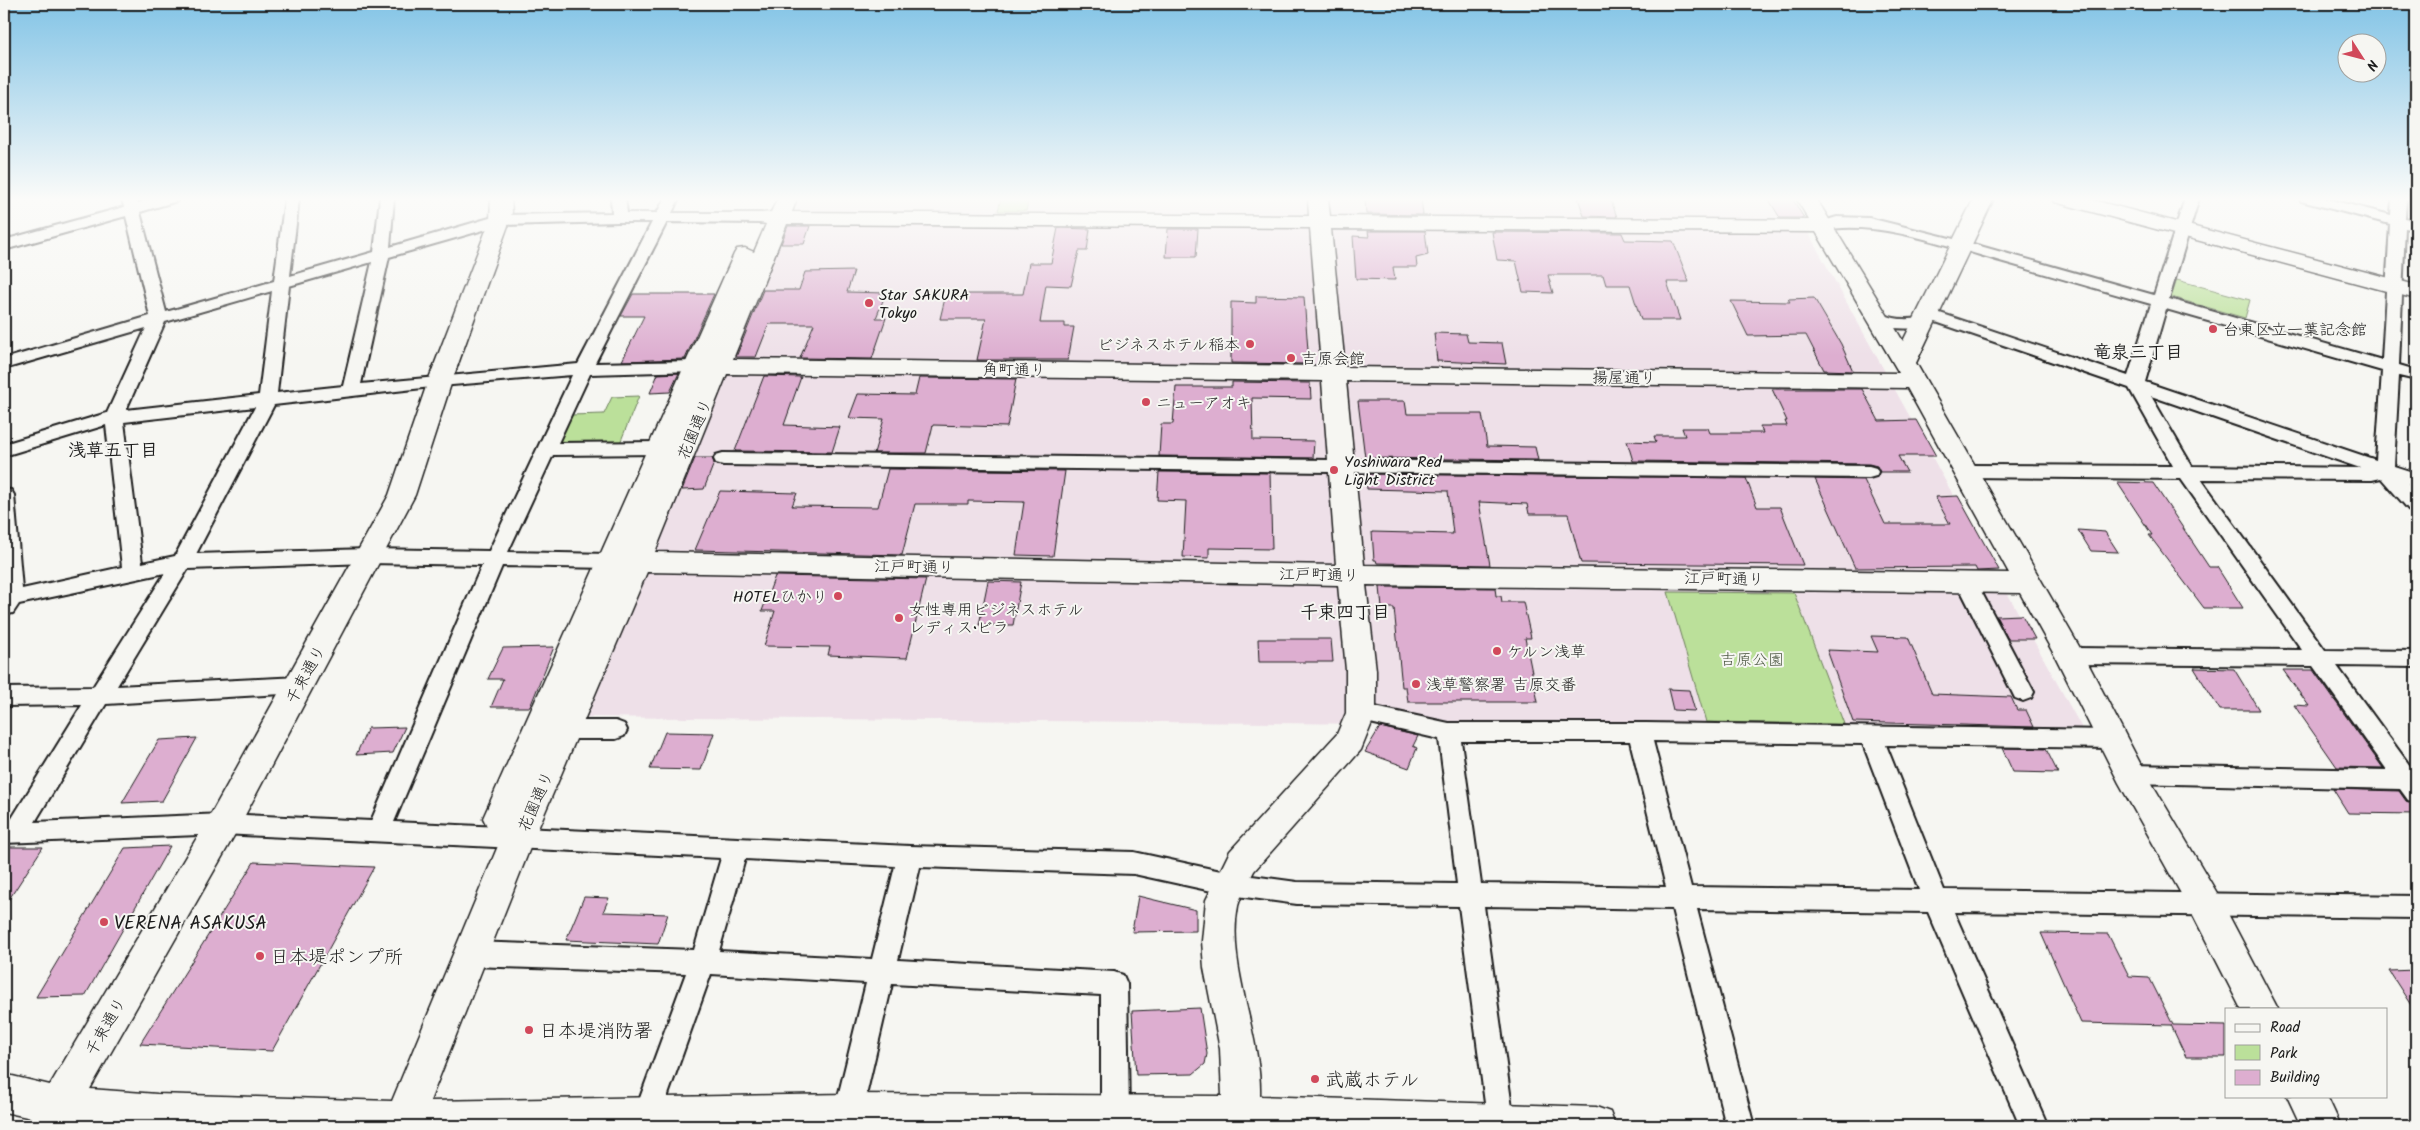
<svg xmlns="http://www.w3.org/2000/svg" width="2420" height="1130" font-family="Kalam,'Klee One',sans-serif">
  <style>
    .built { fill: #eee0e8 }
    .green { fill: #bbe09a; stroke: #6c7e5b }
    .building { fill: #ddaed0; stroke: #1c1c1c }
    .lines { fill: none; stroke-linecap: round; stroke-linejoin: round }
    .street-casing { stroke: #1c1c1c; stroke-width: 4 }
    .secondary-casing { stroke: #1c1c1c; stroke-width: 3 }
    .street { fill: #f6f6f2; fill-rule: evenodd }
    .secondary { fill: #f6f6f2; fill-rule: evenodd }
    .poi-dot { fill: #d1495b; stroke: #f6f6f2; stroke-width: 2 }
    .labels { text-anchor: middle; stroke-width: 4; stroke-linejoin: round; paint-order: stroke }
    .poi-label { font-size: 16px; fill: #1c1c1c; stroke: #f6f6f2; text-anchor: start }
    .street-label { font-size: 16px; fill: #1c1c1c; stroke: #f6f6f2 }
    .park-label { font-size: 16px; fill: #4c5742; stroke: #f6f6f2 }
    .neighbourhood-label { font-size: 18px; font-weight: bold; fill: #1c1c1c; stroke: #f6f6f2 }
    .near-poi-label { font-size: 19px; fill: #1c1c1c; stroke: #f6f6f2; text-anchor: start }
  </style>
  <rect width="100%" height="100%" fill="#f6f6f2"/>
  <filter id="ink" filterUnits="userSpaceOnUse"><feTurbulence type="fractalNoise" baseFrequency=".02" numOctaves="2"/><feDisplacementMap in="SourceGraphic" scale="10" xChannelSelector="R" yChannelSelector="G"/><feConvolveMatrix kernelMatrix="1 2 1 2 8 2 1 2 1" color-interpolation-filters="sRGB"/></filter>
  <g filter="url(#ink)">
    <path class="built" d="M792 198H1789L2083 730 580 717Z"/>
    <g class="green">
      <path d="M1001 198H1029L1026 211H998Z"/>
      <path d="M2177 280 2250 300 2245 318 2171 297Z"/>
      <path d="M639 396 620 443 557 445 571 415 604 414 612 397Z"/>
      <path d="M1668 592 1794 593 1844 724 1706 722Z"/>
    </g>
    <g class="building">
      <path d="M1365 198H1421L1423 215 1366 214Z"/>
      <path d="M1578 198H1610L1617 217 1584 216Z"/>
      <path d="M1768 198H1792L1804 218H1780Z"/>
      <path d="M788 226H810L804 244H781Z"/>
      <path d="M1058 228 1090 229 1087 251H1079L1071 286 1046 285 1040 323H1065V327H1074L1068 360H977L986 319H940L946 294H1023L1029 263H1051Z"/>
      <path d="M1168 229H1198L1196 257H1166Z"/>
      <path d="M1368 231H1425L1428 255 1416 258 1417 267H1393L1395 280 1356 279 1353 236 1369 237Z"/>
      <path d="M1492 232 1622 233 1625 240 1673 241 1689 282H1667L1680 320H1641L1630 285H1606L1603 275H1548L1553 293 1523 292 1516 261 1497 260Z"/>
      <path d="M854 271 847 292 886 293 876 318H886L872 359 800 358 814 324H769L756 357H736L763 290H799L805 272Z"/>
      <path d="M633 294H714L685 359 622 361 644 316H621Z"/>
      <path d="M1256 296 1304 297 1309 364 1231 363V302L1256 303Z"/>
      <path d="M1814 298 1841 344 1853 371 1824 370 1806 335 1748 336 1731 301 1790 302 1788 299Z"/>
      <path d="M1434 333 1466 334 1468 342 1502 343 1506 364 1437 361Z"/>
      <path d="M679 373 670 392 650 393 658 374Z"/>
      <path d="M764 376 801 377 784 425 840 427 832 452 735 451Z"/>
      <path d="M919 378 1016 379 1007 427 933 425 926 453H874L884 419 849 418 858 394 915 395Z"/>
      <path d="M1232 382 1310 383 1311 399 1252 398 1253 440 1314 441 1313 458 1159 456 1161 424H1173L1176 387H1232Z"/>
      <path d="M1772 389H1862L1879 421 1916 420 1936 456H1898L1907 472H1880L1877 466 1869 464 1633 461 1627 441 1656 442 1654 436H1685L1682 428H1708L1710 433H1763L1760 426H1787L1785 421H1787Z"/>
      <path d="M1358 401H1405L1407 414H1482L1487 446 1535 447 1538 460 1365 458Z"/>
      <path d="M695 458H712L714 463 704 489 682 490Z"/>
      <path d="M888 469 1065 471 1053 556 1016 555 1024 502 968 501V504H915L902 555 695 550 720 491 797 493 792 506 878 507Z"/>
      <path d="M1159 472 1270 473 1272 549 1209 548V558L1183 557 1186 501 1157 500Z"/>
      <path d="M1366 474 1746 478 1757 507H1780L1803 565 1581 563 1568 514H1529L1527 504 1479 502 1490 565 1377 563 1376 560H1374L1372 532 1453 534 1448 491 1367 489Z"/>
      <path d="M1815 479 1864 480 1885 524H1950L1935 497 1958 496 1999 570 1977 571 1975 567 1855 568Z"/>
      <path d="M2117 482 2153 483 2209 567H2217L2243 608H2204L2149 535H2152Z"/>
      <path d="M2078 530 2105 532 2118 552 2091 551Z"/>
      <path d="M775 576 926 579 907 658 828 655 830 647 764 646 775 611H762Z"/>
      <path d="M988 581 1021 582 1013 625H979Z"/>
      <path d="M1380 587 1495 588 1496 596H1501L1502 602H1523L1531 638H1525L1538 702H1408L1406 687H1402L1394 608H1382Z"/>
      <path d="M2022 615 2035 639H2008L1996 616Z"/>
      <path d="M1871 636 1908 637 1932 694 2011 697 2017 710H2026L2034 727 1853 722 1827 650 1878 652Z"/>
      <path d="M1258 639H1331L1333 662H1259Z"/>
      <path d="M554 647 530 707H491L503 679H488L503 648Z"/>
      <path d="M2194 668 2234 669 2259 710H2220Z"/>
      <path d="M2283 670H2313L2383 768 2337 767 2294 705 2309 706Z"/>
      <path d="M1668 689 1689 690 1695 711 1673 710Z"/>
      <path d="M405 727 393 753 356 755 368 728Z"/>
      <path d="M1380 727 1418 736 1413 746 1417 748 1409 768 1365 752Z"/>
      <path d="M665 732 714 733 701 770 650 769Z"/>
      <path d="M197 738 162 801 122 803 159 740Z"/>
      <path d="M2002 748 2046 749 2058 773 2013 772Z"/>
      <path d="M2333 789 2399 791 2406 801 2411 803 2416 814 2348 813Z"/>
      <path d="M170 846 85 996 36 997 125 848Z"/>
      <path d="M4 847H43L4 907Z"/>
      <path d="M254 862 374 867 272 1051 140 1044Z"/>
      <path d="M1138 896 1196 910V931L1132 932Z"/>
      <path d="M584 897 609 898 603 912 668 914 658 944 566 940Z"/>
      <path d="M2041 933 2108 934 2129 976 2149 977 2173 1025 2226 1026V1057H2186L2171 1025 2081 1023Z"/>
      <path d="M2416 970V1013L2389 971Z"/>
      <path d="M1200 1008 1207 1054 1205 1064 1193 1074 1136 1075 1132 1011Z"/>
    </g>
    <g class="lines">
      <g class="street-casing">
        <g id="street">
          <path d="M122 198H136L138 203 156 198H179L177 201 140 212 166 312 274 281 285 198H299L290 276 374 252 380 198H394L390 247 500 215 612 213 611 198H625L627 213H657L665 198H679L672 213H761L769 218 761 223 667 222 595 363 696 361 702 362 705 366 702 370 696 371 590 374 558 443 660 442 666 444 669 448 666 452 660 454 553 455 508 552 610 554 617 556 620 561 617 566 610 568 502 566 394 822 910 846 1134 852 1230 873 1297 882 1457 884 1439 739 1353 719 1350 713 1353 707 1361 704 1449 723H1646L2113 730 2121 733 2124 739 2121 745 2113 748 1886 745 1944 890 2416 896V918L1954 912 2048 1126H2020L1928 912 1697 909 1754 1126H1726L1672 909 1484 906 1514 1122 1512 1126H1488L1459 906 1297 904 1230 895 1134 874 920 867 898 960 1114 972 1123 975 1127 984 1129 1115 1125 1125H1105L1101 1115V995L892 984 862 1113 858 1123 850 1126 838 1123 834 1113 866 983 711 974 657 1126H637L633 1117 686 973 471 966 462 962 458 954 462 946 471 942 694 950 721 858 223 834 4 843V823H9L82 705 4 706V688L93 687 165 573 19 604 13 613 4 615V489L11 490 14 495 22 589 122 567 106 425 4 456V444L107 413 146 328 4 369V359L150 316 126 216 4 250V240L124 207ZM618 222H652L578 364 361 384 389 257 501 225ZM372 262 343 386 277 393 289 286ZM272 291 259 395 126 410 165 322ZM572 375 489 551 369 549 196 554 274 405 440 386ZM255 407 175 556 142 563 124 422ZM369 563 482 565 371 821 223 814 35 822 106 704 299 693 307 691 310 685 307 679 299 677 117 686 188 569ZM1461 741H1630L1666 887 1481 884ZM1653 741 1863 744 1919 890 1691 887ZM745 859 895 866 872 959 719 951Z"/>
          <path d="M2185 198H2199L2169 299 2382 360 2390 224 2301 201 2299 198H2323L2391 215 2392 198H2406L2405 219 2416 221V230L2405 228 2399 365 2416 370V380L2399 376 2394 466 2416 473V486L2408 484 2416 493V512L2409 510 2381 478 2372 480 2201 479 2325 650 2416 651V667L2337 666 2413 770 2416 771V803L2408 800 2400 789 2130 783 2122 781 2119 774 2122 767 2130 765 2387 770 2313 666 2070 664 2062 662 2059 656 2062 650 2070 648 2302 650 2181 479 1966 477 1959 475 1957 471 1959 467 1966 465 2173 466 2129 388 1933 321 1931 326C1916 329 1878 332 1868 317L1870 314C1879 311 1885 316 1894 318 1903 320 1913 319 1922 318L1920 314 1922 311 1928 309 2128 376 2151 304C2101 290 2051 276 2000 261 1952 247 1871 218 1822 231L1814 226 1817 223 1837 217 1869 218 1966 242 2154 295ZM2166 309 2382 371 2376 460 2145 382ZM2151 396 2360 468 2192 466Z"/>
          <path d="M723 453 1869 466 1876 468 1878 472 1876 476 1869 478 723 465 716 463 714 459 716 455Z"/>
          <path d="M1966 574 1973 576 2034 692 2031 698 2023 701 2015 698 2012 692 1956 581 1959 576Z"/>
          <path d="M566 721H616L624 724 627 730 624 736 616 739H566L558 736 555 730 558 724Z"/>
        </g>
      </g>
      <g class="secondary-casing">
        <g id="secondary">
          <path d="M491 198H511L512 212 510 220 452 381 415 495 235 834 90 1089 157 1094 392 1101 500 841 488 828 483 818 734 254 737 249 745 248 754 252 766 224 754 222 751 218 754 214 771 212 778 198H794L796 201 792 212 1309 216 1308 198H1328L1330 216 1809 220 1796 198H1816L1903 341 1974 198H1994L1916 363 2080 648 2141 765 2217 893 2278 1009H2241L2193 915 2119 783 2056 658 2020 593 1366 585 1376 670V713L1361 750 1254 871C1248 883 1241 894 1238 906 1226 965 1262 1035 1260 1096L1596 1107 1610 1112 1615 1126H34L36 1119 4 1112V1074L50 1085 211 814 389 495 428 381 490 220ZM787 224 1310 228 1321 366 733 359ZM1331 229 1816 232 1899 373 1345 367ZM727 374 1322 381 1336 565 655 552ZM1346 381 1907 388 2009 573 1364 565ZM647 572 1338 585 1346 670V713L1337 734 1230 851 1206 900 1202 941 1204 968 1220 1049 1222 1096 848 1094 430 1101 534 838Z"/>
          <path d="M2052 198H2085L2416 285V299L2055 202Z"/>
          <path d="M2287 1096H2327L2341 1126H2301Z"/>
        </g>
      </g>
      <use href="#street" class="street"/>
      <use href="#secondary" class="secondary"/>
    </g>
  </g>
  <linearGradient id="sky" x2="0" y2="1"><stop stop-color="#83c4e6"/><stop offset="0.56" stop-color="#fbfbf9"/><stop offset="1" stop-color="#fbfbf9" stop-opacity="0"/></linearGradient>
  <rect width="2420" height="356" fill="url(#sky)"/>
  <g class="poi-dot">
    <circle cx="869" cy="303" r="5"/>
    <circle cx="2213" cy="329" r="5"/>
    <circle cx="1250" cy="344" r="5"/>
    <circle cx="1291" cy="358" r="5"/>
    <circle cx="1146" cy="402" r="5"/>
    <circle cx="1334" cy="470" r="5"/>
    <circle cx="838" cy="596" r="5"/>
    <circle cx="899" cy="618" r="5"/>
    <circle cx="1497" cy="651" r="5"/>
    <circle cx="1416" cy="684" r="5"/>
    <circle cx="104" cy="922" r="5"/>
    <circle cx="260" cy="956" r="5"/>
    <circle cx="529" cy="1030" r="5"/>
    <circle cx="1315" cy="1079" r="5"/>
  </g>
  <g class="labels">
    <g class="poi-label">
      <text x="879" y="300">Star SAKURA<tspan x="879" dy="18">Tokyo</tspan></text>
      <text x="2223" y="335">台東区立一葉記念館</text>
      <text x="1240" y="350" text-anchor="end">ビジネスホテル稲本</text>
      <text x="1301" y="364">吉原会館</text>
      <text x="1156" y="408">ニューアオキ</text>
      <text x="1344" y="467">Yoshiwara Red<tspan x="1344" dy="18">Light District</tspan></text>
      <text x="828" y="602" text-anchor="end">HOTELひかり</text>
      <text x="909" y="615">女性専用ビジネスホテル<tspan x="909" dy="18">レディス•ビラ</tspan></text>
      <text x="1507" y="657">ケルン浅草</text>
      <text x="1426" y="690">浅草警察署 吉原交番</text>
    </g>
    <g class="street-label">
      <text x="1014" y="375">角町通り</text>
      <text transform="translate(1624 377) rotate(1)" y="6">揚屋通り</text>
      <text transform="translate(694 429) rotate(-67)" y="6">花園通り</text>
      <text transform="translate(914 566) rotate(1)" y="6">江戸町通り</text>
      <text transform="translate(1319 574) rotate(1)" y="6">江戸町通り</text>
      <text transform="translate(1724 578) rotate(1)" y="6">江戸町通り</text>
      <text transform="translate(305 674) rotate(-61)" y="6">千束通り</text>
      <text transform="translate(535 801) rotate(-66)" y="6">花園通り</text>
      <text transform="translate(105 1026) rotate(-60)" y="6">千束通り</text>
    </g>
    <g class="park-label">
      <text x="1752" y="665">吉原公園</text>
    </g>
    <g class="neighbourhood-label">
      <text x="2138" y="358">竜泉三丁目</text>
      <text x="113" y="456">浅草五丁目</text>
      <text x="1345" y="618">千束四丁目</text>
    </g>
    <g class="near-poi-label">
      <text x="114" y="929">VERENA ASAKUSA</text>
      <text x="270" y="963">日本堤ポンプ所</text>
      <text x="539" y="1037">日本堤消防署</text>
      <text x="1325" y="1086">武蔵ホテル</text>
    </g>
  </g>
  <rect width="2420" height="1130" fill="none" stroke="#f6f6f2" stroke-width="20"/>
  <rect x="10" y="10" width="2400" height="1110" fill="none" stroke="#1c1c1c" stroke-width="2" filter="url(#ink)"/>
  <rect x="2225" y="1008" width="162" height="90" fill="#f6f6f2" stroke="#9f9f9c"/>
  <rect x="2235" y="1024" width="25" height="8" fill="#f6f6f2" stroke="#9f9f9c"/>
  <text x="2270" y="1032" font-size="15" fill="#1c1c1c">Road</text>
  <rect x="2235" y="1045" width="25" height="15" fill="#bbe09a" stroke="#9f9f9c"/>
  <text x="2270" y="1058" font-size="15" fill="#1c1c1c">Park</text>
  <rect x="2235" y="1070" width="25" height="15" fill="#ddaed0" stroke="#9f9f9c"/>
  <text x="2270" y="1082" font-size="15" fill="#1c1c1c">Building</text>
  <g transform="translate(2362 58) rotate(126)"><circle r="24" fill="#f6f6f2" stroke="#9f9f9c"/>
  <path d="M0-4L9 19L0 12L-9 19Z" fill="#d1495b"/>
  <text y="-8" font-size="14" font-weight="bold" text-anchor="middle" fill="#1c1c1c">N</text>
  </g>
</svg>
